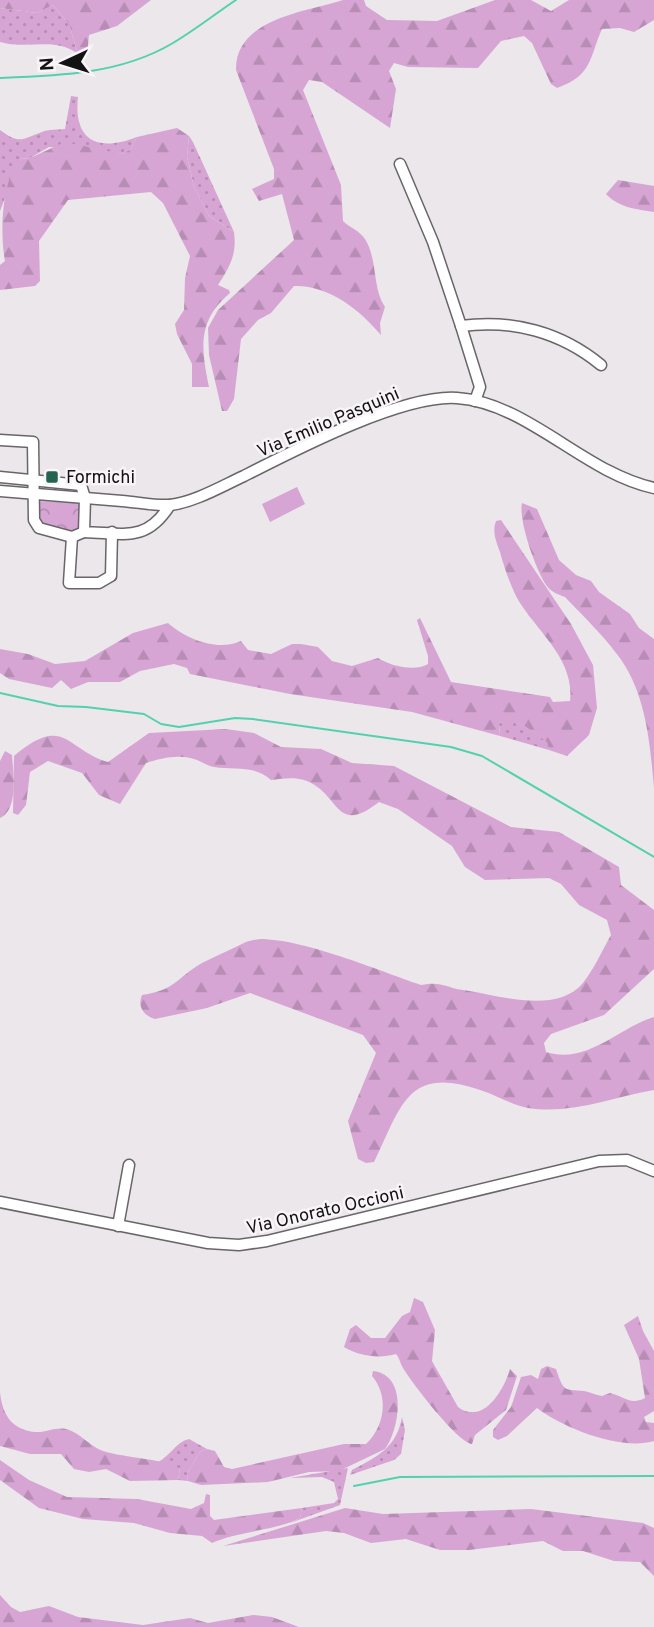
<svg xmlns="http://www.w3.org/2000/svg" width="654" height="1627" font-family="Overpass,sans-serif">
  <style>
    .grass { fill: url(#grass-dots) }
    .forest { fill: url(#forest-firs) }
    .park { fill: url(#park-crowns) }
    .pitch { fill: #d7a5d4 }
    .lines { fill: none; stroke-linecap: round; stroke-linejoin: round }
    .stream { stroke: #53d1af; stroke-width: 2 }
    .minor-casing { stroke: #696669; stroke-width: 13 }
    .minor { stroke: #fff; stroke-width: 10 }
    .poi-dot { fill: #226351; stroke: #f8f4f8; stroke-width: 2.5 }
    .labels { text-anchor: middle; stroke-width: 5; stroke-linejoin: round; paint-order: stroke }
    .street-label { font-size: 18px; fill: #141314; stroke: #f8f4f8 }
    .poi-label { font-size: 18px; fill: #141314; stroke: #f8f4f8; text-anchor: start }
  </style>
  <defs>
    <pattern id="grass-dots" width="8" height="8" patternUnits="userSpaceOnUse" patternTransform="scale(1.75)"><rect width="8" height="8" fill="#d7a5d4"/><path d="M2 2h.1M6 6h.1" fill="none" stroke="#b88db5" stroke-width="1.8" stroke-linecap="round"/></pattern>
    <pattern id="forest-firs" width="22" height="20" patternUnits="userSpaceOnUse" patternTransform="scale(1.75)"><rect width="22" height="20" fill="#d7a5d4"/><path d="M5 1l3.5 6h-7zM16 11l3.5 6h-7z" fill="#b88db5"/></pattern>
    <pattern id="park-crowns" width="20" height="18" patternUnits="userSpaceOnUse" patternTransform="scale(1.75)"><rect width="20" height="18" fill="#d7a5d4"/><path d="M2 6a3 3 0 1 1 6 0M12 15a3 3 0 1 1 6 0" fill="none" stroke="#b88db5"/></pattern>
  </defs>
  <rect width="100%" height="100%" fill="#ebe7eb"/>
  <g class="grass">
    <path d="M53 5 69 24 78 54C55 36 26 50 0 42V8L37 13Z"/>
    <path d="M71 96 78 97C73 142 99 152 137 137L131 149 122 154 49 147 30 158 20 159 0 211V130C20 145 22 139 42 132 48 129 58 130 65 129Z"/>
    <path d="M189 136 193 142 234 232 209 216 194 187 187 156Z"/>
    <path d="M507 719 526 727 548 742 549 750 500 736 499 723Z"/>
    <path d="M402 1417 405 1430 401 1454 394 1460 350 1475 352 1470C377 1457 397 1447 402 1417Z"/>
    <path d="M189 1439 207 1449 200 1452 187 1473 188 1481 178 1480 180 1469 158 1462C170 1456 176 1442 189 1439Z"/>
    <path d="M348 1468 340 1505 290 1523 300 1518 302 1508 334 1503 338 1499 334 1482 322 1477 290 1478Z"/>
  </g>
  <g class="forest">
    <path d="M0 0H151L117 26 89 35 87 55 78 54 69 24 53 5 37 13 0 8Z"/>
    <path d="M343 0H364L366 6 387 20 437 21 495 0H531L551 11 569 0H654V20L634 32 620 28 602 29C589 58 593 75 557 88L551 84 532 43 524 36 501 41 478 68 408 67 394 63 389 71 396 89 390 128 322 82 309 80 303 90 341 185 343 221C349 227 360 231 365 239 378 260 372 288 385 307L380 323 381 335C360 310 329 285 294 286L271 313 258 320 241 339 234 399 227 411H222L209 355 208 328 218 310 294 240 282 194 259 201 252 189 274 179V169L236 70C235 19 305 12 343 0Z"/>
    <path d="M177 128 189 136 187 156 194 187 209 216 234 232C237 255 230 266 218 285L229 290 230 293C197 321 201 348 209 387H192V364L177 334 175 324 184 310 185 278 190 256 163 203 151 192 68 200 39 241 40 281 35 286 0 290V265L5 261C0 235 1 181 20 159L30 158 65 142 122 154 131 149 137 137Z"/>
    <path d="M618 180 654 186V212C637 209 619 208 606 194Z"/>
    <path d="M522 503 537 509 559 560 576 575 591 581 599 592 630 614 639 628 654 639V788C650 743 646 690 616 653 601 633 582 615 565 597 557 594 551 592 546 585 536 570 518 520 522 503Z"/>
    <path d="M501 520 571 624 593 665 597 708 589 735 567 756 549 750 547 742 526 727 507 720 499 723 500 736 412 712 290 694 190 674 187 668 174 664 140 671 120 682H88L71 689 61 680 52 688 9 679 0 673V649L28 654 55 664 85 661 133 633 168 623C186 639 218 652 241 641L248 650 271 654 292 644H301L318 647 332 661 352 666 378 658C391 666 414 672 428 664V656L417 620 420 618 451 682 550 697 553 702 570 701C575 659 537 632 517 598 510 584 504 567 500 552 496 541 492 532 496 521Z"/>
    <path d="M226 729 254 733 281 747 321 749 352 763 394 766 511 827 559 832 619 867 621 885 654 910V969L604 1015 551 1034 544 1043 546 1052C587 1065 618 1028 654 1017V1090C613 1097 571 1115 528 1108 512 1105 498 1096 483 1091 408 1064 402 1104 374 1162L366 1163 358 1159 348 1121 376 1053 363 1035 250 993 207 1008 155 1019C144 1016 137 1007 142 995 176 990 176 978 202 963 216 956 232 949 246 942 279 928 384 973 421 985 442 981 444 987 463 990 498 995 556 1015 583 983 594 969 602 951 611 935L607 920 579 905 561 884 549 878 485 880 465 867 452 846 398 809 379 802C338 834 340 800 313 784 300 776 286 778 271 780 255 765 234 770 214 767 207 766 201 761 194 759 179 754 161 758 146 763L120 804 99 795 82 773 48 761 30 772 26 805 18 815 13 813 14 756C65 713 66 750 108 762L149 733Z"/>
    <path d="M5 751 12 755C13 771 19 810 0 818V761Z"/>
    <path d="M414 1298 423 1302 435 1330 432 1361 458 1407C483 1426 504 1390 510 1369L517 1376 506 1410 475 1435 472 1444C457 1442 412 1383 403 1368 400 1363 400 1359 396 1354 379 1359 359 1356 344 1347L350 1329 356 1325 371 1338H385L402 1316 410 1312Z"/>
    <path d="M638 1316 643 1331 654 1351V1411L644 1417 646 1422 654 1423V1441C621 1451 563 1428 537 1408L507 1436 498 1440 493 1437V1430L511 1407 521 1377 531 1375 538 1379 541 1369 547 1366 556 1369C564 1392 563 1389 584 1391 589 1392 596 1395 602 1396L610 1393C624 1396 630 1406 645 1398L639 1359 624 1325Z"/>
    <path d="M373 1371C409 1375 399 1430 385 1449L339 1471 309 1472 268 1482 201 1485 188 1481 187 1473 200 1452 207 1449 215 1451 224 1467 232 1469 344 1444H366C385 1426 389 1396 372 1376Z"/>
    <path d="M0 1392C2 1413 11 1430 35 1432 45 1433 55 1427 66 1429 80 1432 90 1447 103 1451 124 1458 168 1459 180 1469L178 1480 130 1481 106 1469 89 1472 74 1469 61 1454H30L0 1446Z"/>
    <path d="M0 1460 29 1480 67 1497 137 1499 191 1509 204 1503 206 1494 210 1495V1516L214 1520 302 1508 300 1518C279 1530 238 1531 212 1543L202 1536 170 1533 134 1523 83 1519 39 1508 0 1480Z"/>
    <path d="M345 1508 383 1514 531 1509 643 1523 654 1528V1576L640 1562 614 1561 583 1551H563L543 1541 469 1550H440L406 1539 371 1543 344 1533 326 1531 223 1546Z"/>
    <path d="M0 1595 11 1607 20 1612 49 1606 78 1617 143 1625 190 1618 208 1623 253 1615 272 1617 299 1627H0Z"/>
  </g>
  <path class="park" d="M37 501 82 503 80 528C68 534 48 531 38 521Z"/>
  <path class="pitch" d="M297 487 305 504 270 522 262 504Z"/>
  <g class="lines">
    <g class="stream">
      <path d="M0 78C59 76 121 74 173 43 195 30 215 14 236 0"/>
      <path d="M0 693 58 706 86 707 144 714 161 724 179 727 235 718 253 719 451 747 482 756 654 857"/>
      <path d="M354 1486 400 1477 654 1476"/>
    </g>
    <g class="minor-casing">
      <g id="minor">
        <path d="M400 164 433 242 461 326 480 387 475 401"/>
        <path d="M461 326C512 319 561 332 601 365"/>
        <path d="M0 440 33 442 34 520 39 528 72 537 84 532"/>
        <path d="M0 477 81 485 85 498 84 532C124 533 146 543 170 505"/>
        <path d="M0 491C41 494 81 498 122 501 137 502 155 506 170 505 195 502 222 486 244 476 295 450 403 394 457 398 528 403 584 473 654 488"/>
        <path d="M72 537 69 583H99L111 576 112 532"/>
        <path d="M0 1202 208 1243 239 1245 267 1241 599 1161 627 1160 654 1171"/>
        <path d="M118 1226 129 1165"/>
      </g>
    </g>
    <use href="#minor" class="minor"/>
  </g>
  <rect class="poi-dot" x="45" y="470" width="14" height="14" rx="3.5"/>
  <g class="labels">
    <g class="street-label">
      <text transform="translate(328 422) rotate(-23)" y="6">Via Emilio Pasquini</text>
      <text transform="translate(325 1210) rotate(-13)" y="6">Via Onorato Occioni</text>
    </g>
    <g class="poi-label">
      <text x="66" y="483">Formichi</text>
    </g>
  </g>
  <g transform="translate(63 63) rotate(266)" stroke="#f8f4f8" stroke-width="5" paint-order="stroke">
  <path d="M0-5L12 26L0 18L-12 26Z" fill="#141314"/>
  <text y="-10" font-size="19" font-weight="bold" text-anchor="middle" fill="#141314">N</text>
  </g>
</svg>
